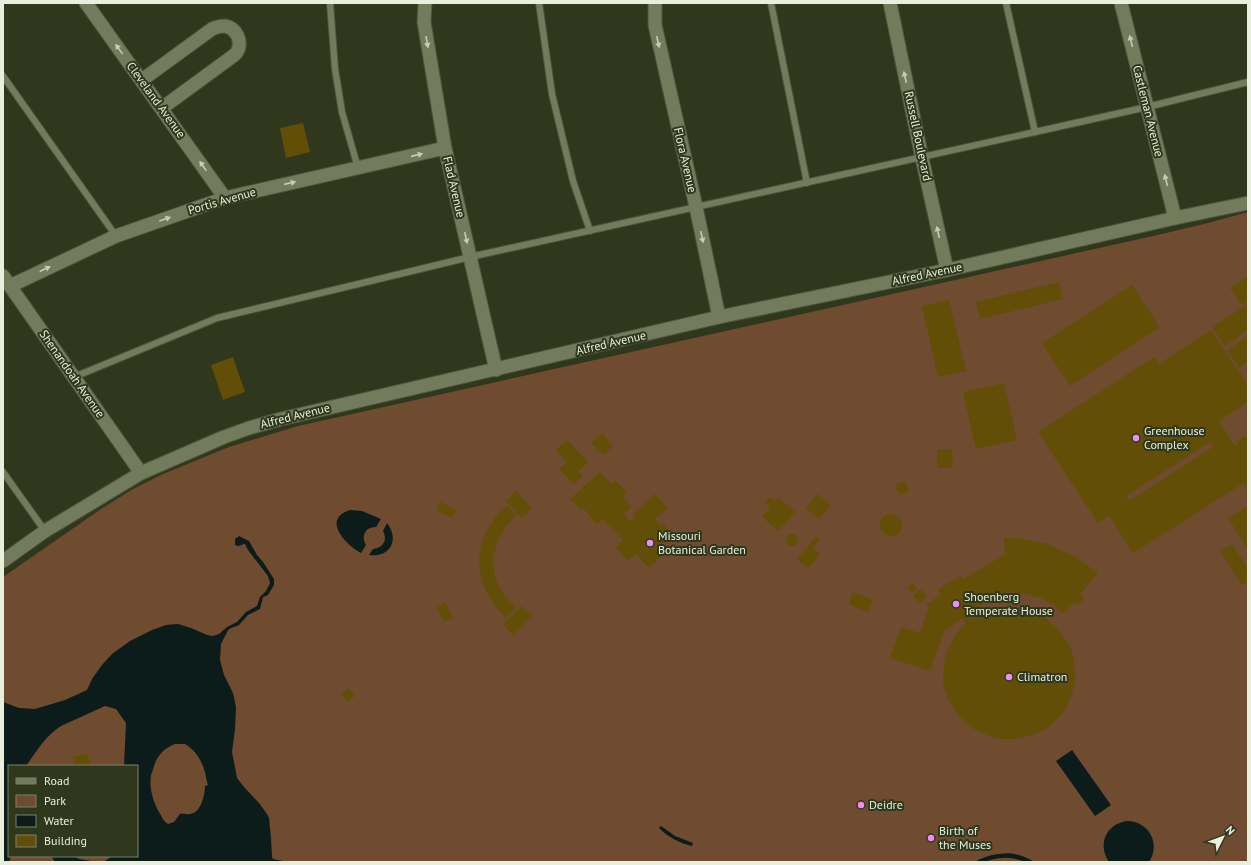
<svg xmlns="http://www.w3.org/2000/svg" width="1251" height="865" font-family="'PT Sans',sans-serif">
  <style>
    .green { fill: #6f4b2f; fill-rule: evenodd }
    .water { fill: #0c1c1a; fill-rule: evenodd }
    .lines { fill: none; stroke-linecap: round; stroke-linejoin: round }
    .stream { stroke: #0c1c1a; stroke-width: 4.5 }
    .building { fill: #634e07; fill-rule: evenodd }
    .service-casing { stroke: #4e553c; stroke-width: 8 }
    .minor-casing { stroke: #4e553c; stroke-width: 15 }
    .service { stroke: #727c5d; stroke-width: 6 }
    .minor { stroke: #727c5d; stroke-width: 13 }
    .oneway { fill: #c5ccb7 }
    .poi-dot { fill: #ed8cfa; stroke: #2f381c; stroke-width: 1.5 }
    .labels { text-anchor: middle; stroke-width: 4; stroke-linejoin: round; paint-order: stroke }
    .street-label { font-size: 12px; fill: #e8efdd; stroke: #2f381c }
    .poi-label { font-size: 12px; fill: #e8efdd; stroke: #2f381c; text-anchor: start }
  </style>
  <rect width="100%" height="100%" fill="#2f381c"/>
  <path class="green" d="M1248 212V862H3V577L101 509 133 489 163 474 229 447 298 426 1162 234 1208 223ZM9 766H137V856H9Z"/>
  <g class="water">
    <path d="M350 510 362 511 381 519 376 527C365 527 361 536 366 545L361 553C346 545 321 519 350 510Z"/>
    <path d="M387 523C400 540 390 558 369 555L373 549C383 548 388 540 383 531Z"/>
    <path d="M239 536 249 541 257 555 263 562 274 579V585L268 595 263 597 260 609 248 615 239 625 229 629 227 632 221 644 220 660 224 675 233 693 236 707 235 729 232 752 237 778 244 787 259 803 267 814 269 818 271 838 272 857 273 859 288 862H101L105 861 112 856H137V766H124L126 723 116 709 105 706 61 726C46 735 36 752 26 766H9V856H11L9 862H3V702L19 708 35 709 65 700 87 690 92 679 102 665 112 654 130 641 152 630 166 625 178 624 191 628 207 635 213 636 219 634 227 627 237 622 246 612 257 606 260 597 266 591 270 583 268 576 248 550 245 544H244L239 546 235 545V539ZM175 744H185C194 749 201 759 204 769 206 774 206 780 208 785L205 786C205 795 201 813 190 814 187 815 184 813 180 814L174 822 168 824C163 821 162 817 159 812 153 801 149 788 151 775 152 772 153 770 154 766 157 756 164 748 175 744Z"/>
    <path d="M1072 750 1111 805 1095 816 1056 761Z"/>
    <path d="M1127 821C1149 821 1161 844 1149 862H1109C1097 844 1106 824 1127 821Z"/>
    <path d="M661 826 675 836 693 843 692 846C679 843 668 837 659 828Z"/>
    <path d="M51 856H74L79 859 97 862H55Z"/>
  </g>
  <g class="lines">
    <path class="stream" d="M979 862C995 854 1015 853 1030 862"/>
  </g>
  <g class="building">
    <path d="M303 123 310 152 286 158 280 128Z"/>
    <path d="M1248 276V301L1242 305 1230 288Z"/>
    <path d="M1059 282 1063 299 980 319 976 302Z"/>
    <path d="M1132 285 1160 327 1070 386 1042 343Z"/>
    <path d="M949 300 966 371 938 377 922 306Z"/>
    <path d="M1248 304V330L1225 346 1212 327Z"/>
    <path d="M1211 330 1248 385V402L1219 421 1235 446 1238 444 1236 442 1248 435V489L1244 483 1133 553 1109 516 1098 523 1038 432 1154 357 1159 364ZM1210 442 1213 447 1129 501 1126 496Z"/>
    <path d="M1248 336V362L1239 368 1227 350Z"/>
    <path d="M233 357 245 392 223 400 211 365Z"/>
    <path d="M1004 383 1017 440 976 449 963 392Z"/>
    <path d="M602 433 613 446 603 455 591 443Z"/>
    <path d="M567 440 588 462 578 471 583 476 574 484 559 469 566 462 556 450Z"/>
    <path d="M952 449 953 467 938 468 937 450Z"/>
    <path d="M600 472 611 484 615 480 627 493 623 497 632 507 624 514 630 521 635 517 633 514 655 494 668 508 655 519 661 526 663 523 673 535 662 544 660 542 655 547 662 556 649 568 636 554 628 561 616 547 623 540 603 519 597 524 583 508 581 510 570 499Z"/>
    <path d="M905 481 909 491 900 495 895 485Z"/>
    <path d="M516 491 532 508 522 518 506 501Z"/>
    <path d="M818 494 831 505 819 519 806 508Z"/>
    <path d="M770 497 775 501 778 497 795 512 778 531 762 517 770 507 765 502Z"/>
    <path d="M441 502 456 510 451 518 437 510Z"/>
    <path d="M507 505 517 515 507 525 499 537 493 557 494 571 497 582 503 593 516 608 506 618 493 603 486 591 483 584 480 572 479 559 481 545 486 532 497 515Z"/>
    <path d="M1248 506V549L1228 518Z"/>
    <circle cx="891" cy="525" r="11"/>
    <circle cx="792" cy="540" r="6"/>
    <path d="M816 537 820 540 813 548 820 554 808 568 797 559Z"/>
    <path d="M1004 538H1018L1048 544 1074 556 1098 573 1080 594 1084 600 1076 605 1074 602 1063 613 1054 606 1041 598 1026 594 1007 592V595L995 603 992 599 977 608 980 613 992 609 1003 607H1014L1033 611 1043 616 1057 628 1068 643 1072 651 1074 661 1075 681 1071 697 1063 713 1050 726 1042 731 1033 735 1015 739H998L989 736 972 728 958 714 948 699 943 682 944 663 946 654 954 637 966 623 963 618 944 631 930 671 890 658 901 627 920 633 929 607 926 604 941 595 938 590 961 575 964 579 979 569 980 570 1005 554Z"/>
    <path d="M1232 544 1248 568V582L1242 585 1220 551Z"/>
    <path d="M912 583 917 588 912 593 907 589Z"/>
    <path d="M920 589 927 596 920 603 913 596Z"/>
    <path d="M853 592 873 600 868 612 849 604Z"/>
    <path d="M445 602 453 618 444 622 437 607Z"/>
    <path d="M522 606 532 616 513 635 503 624Z"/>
    <path d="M349 688 355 696 347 702 341 694Z"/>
    <path d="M84 754V755L87 754 91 766H80L79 764 75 766 73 757Z"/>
  </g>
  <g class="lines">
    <g class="service-casing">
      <g id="service">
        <path d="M330 3 335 69 342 112 358 168"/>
        <path d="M539 3 552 94 573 181 590 231"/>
        <path d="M771 3 807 183"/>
        <path d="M1006 3 1035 132"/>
        <path d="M3 76 116 236"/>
        <path d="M74 377 217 318 470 257 1035 132 1147 107 1248 82"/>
        <path d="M3 472 45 531"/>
      </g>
    </g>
    <g class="minor-casing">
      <g id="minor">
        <path d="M86 3 225 198"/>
        <path d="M425 3 424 22 445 148 496 370"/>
        <path d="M655 3V25L696 207 719 317"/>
        <path d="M890 3 922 158 947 270"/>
        <path d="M1121 3 1175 218"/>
        <path d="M142 80 212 29C216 27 220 26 225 26 236 28 243 41 237 52 236 54 234 55 233 56L162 108"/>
        <path d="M3 276 141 473"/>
        <path d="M10 286 116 236 225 198 445 148"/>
        <path d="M3 561 45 531 141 473 224 437 249 428 281 419 719 317 947 270 1175 218 1248 203"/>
      </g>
    </g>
    <use href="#service" class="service"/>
    <use href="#minor" class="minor"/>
  </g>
  <defs><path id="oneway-solid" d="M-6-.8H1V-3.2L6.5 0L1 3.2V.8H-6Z"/></defs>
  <g class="oneway">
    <use href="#oneway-solid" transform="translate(1131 41) rotate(-104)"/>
    <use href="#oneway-solid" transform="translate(427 42) rotate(80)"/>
    <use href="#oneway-solid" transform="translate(658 42) rotate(77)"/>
    <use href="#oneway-solid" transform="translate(119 49) rotate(-126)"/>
    <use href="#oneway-solid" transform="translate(905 77) rotate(-102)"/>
    <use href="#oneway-solid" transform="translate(417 155) rotate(-13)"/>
    <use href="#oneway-solid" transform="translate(203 166) rotate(-125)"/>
    <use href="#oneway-solid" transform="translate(1166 180) rotate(-104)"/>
    <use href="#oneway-solid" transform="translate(290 183) rotate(-13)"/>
    <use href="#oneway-solid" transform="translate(165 219) rotate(-19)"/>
    <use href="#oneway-solid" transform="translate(938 232) rotate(-102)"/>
    <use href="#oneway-solid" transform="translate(702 237) rotate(78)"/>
    <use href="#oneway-solid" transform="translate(466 238) rotate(77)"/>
    <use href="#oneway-solid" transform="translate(45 269) rotate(-25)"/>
  </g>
  <g class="poi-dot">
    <circle cx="1136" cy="438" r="4"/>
    <circle cx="650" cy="543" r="4"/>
    <circle cx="956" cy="604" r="4"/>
    <circle cx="1009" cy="677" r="4"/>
    <circle cx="861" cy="805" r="4"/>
    <circle cx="931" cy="838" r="4"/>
  </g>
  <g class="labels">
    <g class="street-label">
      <text transform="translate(156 100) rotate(54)" y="4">Cleveland Avenue</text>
      <text transform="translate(1148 111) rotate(76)" y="4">Castleman Avenue</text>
      <text transform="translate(918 136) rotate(78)" y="4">Russell Boulevard</text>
      <text transform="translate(685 160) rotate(77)" y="4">Flora Avenue</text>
      <text transform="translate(454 187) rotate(77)" y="4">Flad Avenue</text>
      <text transform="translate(222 201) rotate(-16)" y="4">Portis Avenue</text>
      <text transform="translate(927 274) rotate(-12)" y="4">Alfred Avenue</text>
      <text transform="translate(611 343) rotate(-13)" y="4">Alfred Avenue</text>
      <text transform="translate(72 374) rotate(55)" y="4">Shenandoah Avenue</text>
      <text transform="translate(295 416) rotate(-14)" y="4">Alfred Avenue</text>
    </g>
    <g class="poi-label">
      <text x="1144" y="435">Greenhouse<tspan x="1144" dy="14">Complex</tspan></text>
      <text x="658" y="540">Missouri<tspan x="658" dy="14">Botanical Garden</tspan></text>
      <text x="964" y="601">Shoenberg<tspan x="964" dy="14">Temperate House</tspan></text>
      <text x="1017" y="681">Climatron</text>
      <text x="869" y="809">Deidre</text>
      <text x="939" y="835">Birth of<tspan x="939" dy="14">the Muses</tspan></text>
    </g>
  </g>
  <rect width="1251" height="865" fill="none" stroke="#e8efdd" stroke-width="8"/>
  <rect x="8" y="765" width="130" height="92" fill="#2f381c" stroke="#798169"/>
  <rect x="16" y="778" width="20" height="6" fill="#727c5d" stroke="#798169"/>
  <text x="44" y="785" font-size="12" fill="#e8efdd">Road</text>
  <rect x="16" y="795" width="20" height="12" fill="#6f4b2f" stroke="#798169"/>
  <text x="44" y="805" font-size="12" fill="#e8efdd">Park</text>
  <rect x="16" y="815" width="20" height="12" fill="#0c1c1a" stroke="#798169"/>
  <text x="44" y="825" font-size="12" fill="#e8efdd">Water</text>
  <rect x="16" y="835" width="20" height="12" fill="#634e07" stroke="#798169"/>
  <text x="44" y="845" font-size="12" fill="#e8efdd">Building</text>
  <g transform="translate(1223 837) rotate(48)" stroke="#2f381c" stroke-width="3" paint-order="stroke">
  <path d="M0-3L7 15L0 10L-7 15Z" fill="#e8efdd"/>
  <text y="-6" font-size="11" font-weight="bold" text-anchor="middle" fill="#e8efdd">N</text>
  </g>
</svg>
